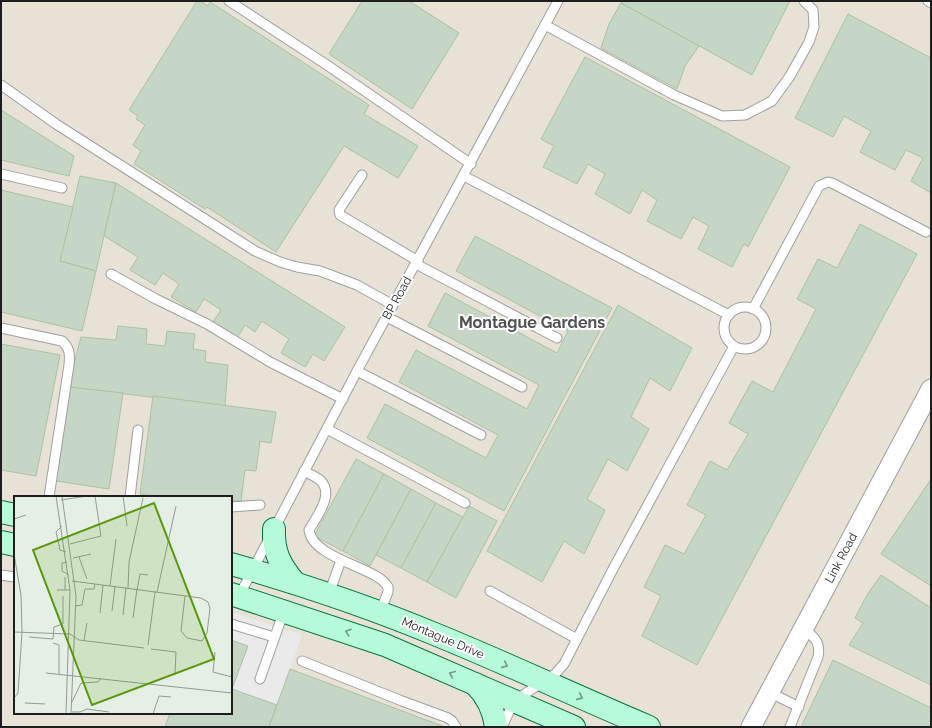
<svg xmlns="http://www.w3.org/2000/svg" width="932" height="728" font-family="Raleway,sans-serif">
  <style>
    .industrial { fill: #e8e1d6; fill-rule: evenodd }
    .parking { fill: #eaeaea }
    .building { fill: #c6d6c4; stroke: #a9c1a6 }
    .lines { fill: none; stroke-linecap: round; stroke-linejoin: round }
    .lane-casing { stroke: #9f9f9f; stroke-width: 11 }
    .street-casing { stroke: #9f9f9f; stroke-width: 21 }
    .secondary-casing { stroke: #047543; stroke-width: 24 }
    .lane { stroke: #fff; stroke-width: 9 }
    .street { stroke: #fff; stroke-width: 19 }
    .secondary { stroke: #b7fad8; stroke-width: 22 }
    .oneway { stroke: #729784 }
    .labels { text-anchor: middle; stroke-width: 4; stroke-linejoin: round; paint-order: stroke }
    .street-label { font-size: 12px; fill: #1e1e1e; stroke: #fff }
    .district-label { font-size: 16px; font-weight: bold; fill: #515151; stroke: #fff }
    .inset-road { fill: none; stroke: #959b95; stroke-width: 1 }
    .view { fill: #589809; fill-opacity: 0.15; stroke: #589809; stroke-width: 2 }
    .inset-edge { fill: none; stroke: #1e1e1e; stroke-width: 2 }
  </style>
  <rect width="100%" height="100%" fill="#e4efe5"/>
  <path class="industrial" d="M1 1H931V727H1ZM15 497H231V713H15Z"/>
  <path class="parking" d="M231 612 302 635 277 705 232 689 248 646 231 640Z"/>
  <g class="building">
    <path d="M197 1H200L208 6 210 2 369 105 364 114 418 146 398 178 344 146 276 252 207 207 205 209 134 164 141 151 133 145 145 125 136 119 138 116 129 110Z"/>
    <path d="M362 1H409L459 33 412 109 329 54Z"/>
    <path d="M622 1H790L752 75 621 3Z"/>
    <path d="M621 3 699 46 685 66 677 89 601 48 609 24Z"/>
    <path d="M848 14 931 58V193L911 181 923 158 906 150 895 170 860 152 871 131 844 116 833 137 795 118Z"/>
    <path d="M585 57 790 167 748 247 744 244 732 267 698 249 709 226 693 217 681 239 647 221 657 200 642 190 630 214 595 194 605 174 588 164 577 184 543 167 554 146 541 139Z"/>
    <path d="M1 110 74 156 69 176 1 160Z"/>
    <path d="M80 176 116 183 96 271 60 261Z"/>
    <path d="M116 183 345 327 324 361 313 354 305 367 281 353 289 339 262 321 255 332 245 325 237 338 213 322 221 310 204 299 196 312 171 297 179 284 163 273 155 285 130 270 138 257 104 236Z"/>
    <path d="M1 190 73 207 60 261 96 271 82 331 1 312Z"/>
    <path d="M860 224 917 254 697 665 642 636 661 596 644 587 665 545 684 554 706 515 687 505 710 461 727 470 748 434 729 423 752 381 773 392 816 309 797 299 818 259 837 268Z"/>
    <path d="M475 236 612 308 504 511 367 438 385 404 486 458 498 435 399 382 416 350 527 409 539 385 428 326 445 293 557 353 568 331 456 271Z"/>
    <path d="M618 305 692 348 670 391 650 378 631 417 649 429 627 471 608 459 587 499 605 510 584 554 564 541 542 582 487 551Z"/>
    <path d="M118 326 147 329 146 344 165 346 167 331 195 334 193 349 206 351 205 362 228 365 225 406 68 387 81 337 116 340Z"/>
    <path d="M1 344 60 355 36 476 1 470Z"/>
    <path d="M68 387 123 393 109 489 56 481Z"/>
    <path d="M153 396 276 412 271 443 260 441 256 471 245 470 241 501 231 500V497L198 496V497H160L140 494Z"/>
    <path d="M356 459 384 474 343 551 314 536Z"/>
    <path d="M384 474 411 489 370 566 343 551Z"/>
    <path d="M931 479V586L881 554Z"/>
    <path d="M411 489 436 503 401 568 376 555Z"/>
    <path d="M436 503 463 517 427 582 401 568Z"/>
    <path d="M469 506 497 521 456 598 427 582Z"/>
    <path d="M881 575 931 608V685L849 645 863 623 855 618 867 595Z"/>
    <path d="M231 640 248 646 232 689 277 705 269 727H165L170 713H231Z"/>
    <path d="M833 660 931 708V727H801Z"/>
    <path d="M290 669 445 727H269Z"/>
  </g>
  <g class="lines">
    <g class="lane-casing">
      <g id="lane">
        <path d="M229 1 327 65 471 164"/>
        <path d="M928 1 931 3"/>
        <path d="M545 25 674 95 722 116 745 115 772 101 790 76 809 42 814 27 813 10 804 1"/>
        <path d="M1 85 56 124 255 251 280 262 297 267 320 271 357 285 393 305"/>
        <path d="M1 174 62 188"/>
        <path d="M362 175 339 210 340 215 418 261"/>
        <path d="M464 176 729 315"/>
        <path d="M416 264 557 338"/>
        <path d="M111 274 156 299 207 324 270 362 343 399"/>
        <circle cx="745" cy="328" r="21"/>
        <path d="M753 309 819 186 828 182 832 183 926 232"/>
        <path d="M387 317 522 387"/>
        <path d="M1 328 62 341C70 348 70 355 69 365L49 497"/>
        <path d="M357 371 481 435"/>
        <path d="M327 429 465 503"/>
        <path d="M304 471C309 474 317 477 321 481 334 495 317 516 309 530 312 555 361 565 379 578 383 580 385 583 388 587V592L380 612"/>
        <path d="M130 497 138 430"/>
        <path d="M231 507 260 505"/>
        <path d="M1 575 15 577"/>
        <path d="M490 591 577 639"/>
        <path d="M329 594 341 560"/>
        <path d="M239 596 357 371 558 1"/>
        <path d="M231 624 274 637"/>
        <path d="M302 661 402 701 448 718 452 721 456 727"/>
        <path d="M260 679 284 611"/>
        <path d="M769 692 799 707"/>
        <path d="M502 727 514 701 555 674 564 664 613 569 734 346"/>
        <path d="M790 727 818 657C821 641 814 638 804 628"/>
      </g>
    </g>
    <g class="street-casing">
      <path id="street" d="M751 727 931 389"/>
    </g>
    <g class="secondary-casing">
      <g id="secondary">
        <path d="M1 512 15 515"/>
        <path d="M274 529C273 552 280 565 295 583"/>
        <path d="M1 542 15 545"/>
        <path d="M231 564C301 584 370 607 437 635 508 664 578 697 649 727"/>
        <path d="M231 594 385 645 574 727"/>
        <path d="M475 684C487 696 494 710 496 727"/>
      </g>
    </g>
    <use href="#lane" class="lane"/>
    <use href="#street" class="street"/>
    <use href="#secondary" class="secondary"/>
  </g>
  <defs><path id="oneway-chevron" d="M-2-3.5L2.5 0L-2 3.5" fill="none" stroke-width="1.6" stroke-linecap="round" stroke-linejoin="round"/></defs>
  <g class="oneway">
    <use href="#oneway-chevron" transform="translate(348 632) rotate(-161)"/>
    <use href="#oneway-chevron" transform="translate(505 665) rotate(24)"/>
    <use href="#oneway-chevron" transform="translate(452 674) rotate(-157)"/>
    <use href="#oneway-chevron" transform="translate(580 697) rotate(24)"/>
  </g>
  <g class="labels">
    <g class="street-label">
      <text transform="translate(397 298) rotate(-61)" y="4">BP Road</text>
      <text transform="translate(841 558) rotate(-62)" y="4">Link Road</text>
      <text transform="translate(443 638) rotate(23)" y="4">Montague Drive</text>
    </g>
    <g class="district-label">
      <text x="532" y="328">Montague Gardens</text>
    </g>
  </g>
  <g transform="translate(14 496)">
    <rect width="218" height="218" fill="#e4efe5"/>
    <path class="inset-road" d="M42 0 56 94 52 218M48 0 62 100 57 218M109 0 113 30M47 4 73 0M0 23 12 19M48 30 42 36 46 54 52 56M56 48 87 40 81 0M0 58 7 99 8 136 4 197 0 202M65 61 73 83M59 62 77 58M53 66 48 67V75L55 79M51 81V94M58 85 187 102 194 106 196 112 193 137 188 145 173 142 167 135 171 100M96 90 102 43M114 92 115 66 129 2M43 94H56M123 94 126 78 134 79M143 96 162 10M62 110 68 109 71 93H80L81 88M98 115 101 91M86 117 89 89M109 119 112 92M119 122 123 93M0 136 56 138 65 144 130 152M15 141 39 143 40 131 49 128V100M70 144 73 127M39 147 45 149V178M134 149 141 96M137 153 162 156 161 177M201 156 199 176 218 181M32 177 218 197M58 206 67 187 84 186 87 182M11 207 31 208M58 216H66L73 213 95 216M139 218 145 200 157 201"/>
    <path class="view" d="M140 7 200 163 78 209 19 54Z"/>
    <rect width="218" height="218" class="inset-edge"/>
  </g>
  <rect width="932" height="728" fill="none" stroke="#1e1e1e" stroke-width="4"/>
</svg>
